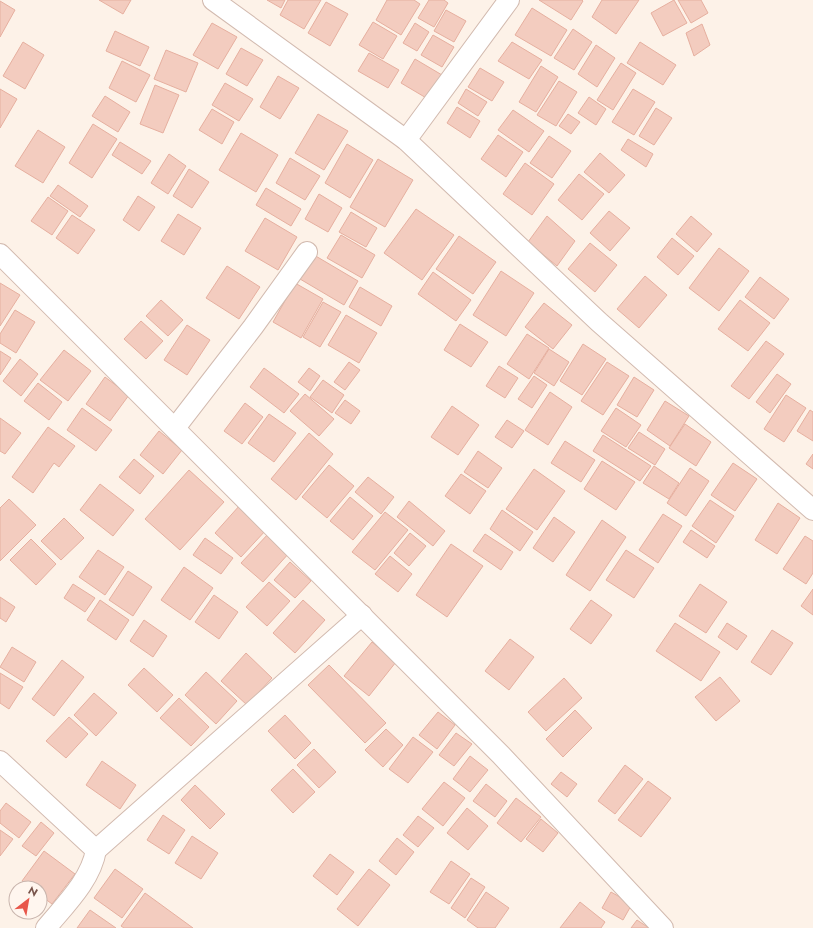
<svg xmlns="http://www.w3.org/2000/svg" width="813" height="928" font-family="Jost,sans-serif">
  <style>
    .building { fill: #f3ccbf; stroke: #e6af9f }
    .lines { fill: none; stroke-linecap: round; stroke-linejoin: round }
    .street-casing { stroke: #d2baaf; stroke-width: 22 }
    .street { stroke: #fff; stroke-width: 20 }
  </style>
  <rect width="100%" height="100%" fill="#fdf2e8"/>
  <g class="building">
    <path d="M99 0H131L123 14Z"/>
    <path d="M267 0H285L281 8Z"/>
    <path d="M288 0H321L304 29 280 15Z"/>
    <path d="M387 0H414L420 4 401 35 376 20Z"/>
    <path d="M429 0H444L448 3 434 27 418 18Z"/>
    <path d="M539 0H582L583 1 571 20Z"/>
    <path d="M602 0H639L616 34 592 17Z"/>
    <path d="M674 0 687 23 663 36 651 13Z"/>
    <path d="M678 0H701L708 13 691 23Z"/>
    <path d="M0 1 15 10 0 37Z"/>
    <path d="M326 2 348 14 330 46 308 33Z"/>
    <path d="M532 8 567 30 551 56 515 35Z"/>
    <path d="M446 10 466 21 454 42 434 31Z"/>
    <path d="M373 22 397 36 383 59 359 45Z"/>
    <path d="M212 23 237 37 218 69 193 55Z"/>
    <path d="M415 23 429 32 417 51 403 43Z"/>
    <path d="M702 24 710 45 694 56 686 33Z"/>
    <path d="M573 29 592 42 574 70 554 58Z"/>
    <path d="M115 31 149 47 140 66 106 51Z"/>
    <path d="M433 35 454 47 442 67 421 55Z"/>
    <path d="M23 42 44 55 25 89 3 76Z"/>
    <path d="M512 42 542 60 529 79 498 61Z"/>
    <path d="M640 42 676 65 663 85 627 63Z"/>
    <path d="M596 45 615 58 597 87 578 74Z"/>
    <path d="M241 48 263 60 247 86 226 74Z"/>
    <path d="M166 50 198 63 186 92 154 79Z"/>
    <path d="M369 53 399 70 388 88 358 71Z"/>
    <path d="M415 59 442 75 428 99 401 83Z"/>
    <path d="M122 61 150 75 136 102 109 88Z"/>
    <path d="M621 63 636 73 613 110 597 100Z"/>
    <path d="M541 66 558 77 536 112 519 102Z"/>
    <path d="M480 68 504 82 492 101 468 87Z"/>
    <path d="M278 76 299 88 280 119 260 107Z"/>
    <path d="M559 81 577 92 556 126 537 115Z"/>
    <path d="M225 83 253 99 239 121 212 105Z"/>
    <path d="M155 85 179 95 163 133 140 124Z"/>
    <path d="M0 89 17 99 0 128Z"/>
    <path d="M466 89 487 102 478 116 458 103Z"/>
    <path d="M633 89 655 102 634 135 612 122Z"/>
    <path d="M105 96 130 112 118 132 92 116Z"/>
    <path d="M589 97 606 109 596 125 578 113Z"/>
    <path d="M457 107 480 121 470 138 447 123Z"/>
    <path d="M656 108 672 118 654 145 639 136Z"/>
    <path d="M212 109 234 122 222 144 199 130Z"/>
    <path d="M513 110 544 131 529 152 498 130Z"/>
    <path d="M318 114 348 131 324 170 295 153Z"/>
    <path d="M568 114 580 122 571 134 559 126Z"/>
    <path d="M93 124 117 139 92 178 69 163Z"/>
    <path d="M38 130 65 147 43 183 15 166Z"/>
    <path d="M241 133 278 155 256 192 219 170Z"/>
    <path d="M498 135 523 152 506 177 481 159Z"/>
    <path d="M549 136 571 151 552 178 530 163Z"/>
    <path d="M628 139 653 154 646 167 621 150Z"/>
    <path d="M120 142 151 161 142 174 112 155Z"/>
    <path d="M347 144 373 160 350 198 325 183Z"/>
    <path d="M600 153 625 175 609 193 584 172Z"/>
    <path d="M169 154 186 166 168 194 151 183Z"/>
    <path d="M290 158 320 176 305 200 276 183Z"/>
    <path d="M378 159 413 180 385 227 350 207Z"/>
    <path d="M525 163 554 184 532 215 503 194Z"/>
    <path d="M189 169 209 182 192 208 173 196Z"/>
    <path d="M579 174 604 194 582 220 558 200Z"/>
    <path d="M58 185 88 206 80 217 50 196Z"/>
    <path d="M266 188 301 209 291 226 256 205Z"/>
    <path d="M319 194 342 208 328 232 305 219Z"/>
    <path d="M138 196 155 207 139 231 123 220Z"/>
    <path d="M48 197 68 211 52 235 31 221Z"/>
    <path d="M416 209 454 235 422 280 384 253Z"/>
    <path d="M609 211 630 228 610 251 590 233Z"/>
    <path d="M351 212 377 228 366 247 339 232Z"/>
    <path d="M178 214 201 228 184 255 161 241Z"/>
    <path d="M72 215 95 230 78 254 56 238Z"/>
    <path d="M547 216 575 241 557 266 528 242Z"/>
    <path d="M691 216 712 234 697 252 676 234Z"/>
    <path d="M265 218 297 237 278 270 245 251Z"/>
    <path d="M341 235 375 255 362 278 327 258Z"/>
    <path d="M459 236 496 262 473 294 436 269Z"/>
    <path d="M672 238 694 256 678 275 657 257Z"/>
    <path d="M590 243 617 265 595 292 568 269Z"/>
    <path d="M719 248 749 271 719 311 689 288Z"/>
    <path d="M314 255 358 281 344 305 300 279Z"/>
    <path d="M227 266 260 287 239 319 206 298Z"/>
    <path d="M501 271 534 293 506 336 473 315Z"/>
    <path d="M433 272 471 300 456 321 418 294Z"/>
    <path d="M645 276 667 295 639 328 617 309Z"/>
    <path d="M760 277 789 299 774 319 745 297Z"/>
    <path d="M0 283 20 295 0 326Z"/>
    <path d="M295 283 323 299 301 338 273 322Z"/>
    <path d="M360 287 392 306 381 326 349 307Z"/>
    <path d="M161 300 183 320 168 336 146 316Z"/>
    <path d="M740 300 770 323 748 351 718 329Z"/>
    <path d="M323 302 341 312 320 347 303 337Z"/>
    <path d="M544 303 572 325 553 349 525 327Z"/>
    <path d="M15 310 35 322 16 353 0 343V334Z"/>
    <path d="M346 315 377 333 359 363 328 345Z"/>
    <path d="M141 321 163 341 146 359 124 339Z"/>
    <path d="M460 324 488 342 471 367 444 350Z"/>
    <path d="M187 325 210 340 187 375 164 360Z"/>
    <path d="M527 334 549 348 529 379 507 364Z"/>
    <path d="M766 341 784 354 749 399 731 386Z"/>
    <path d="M583 344 606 359 582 395 560 381Z"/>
    <path d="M549 349 569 362 554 386 534 373Z"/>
    <path d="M64 350 91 371 68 401 40 380Z"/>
    <path d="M0 351 11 358 0 375Z"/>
    <path d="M20 359 38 374 21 396 3 381Z"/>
    <path d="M349 362 360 370 345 390 334 382Z"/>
    <path d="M607 362 629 376 603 415 581 401Z"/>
    <path d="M499 366 518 378 505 398 486 386Z"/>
    <path d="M264 368 299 394 284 413 250 387Z"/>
    <path d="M309 368 320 376 310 391 298 382Z"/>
    <path d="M777 374 791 384 770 413 756 402Z"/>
    <path d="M534 376 547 385 532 408 518 399Z"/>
    <path d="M105 377 129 395 110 421 86 404Z"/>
    <path d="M634 377 654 390 637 417 617 405Z"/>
    <path d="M323 380 344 395 332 413 310 397Z"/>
    <path d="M38 383 62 402 49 420 24 401Z"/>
    <path d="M550 392 572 407 548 445 525 430Z"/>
    <path d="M305 394 334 419 319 436 290 411Z"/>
    <path d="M786 395 806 408 784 442 764 429Z"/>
    <path d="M345 400 360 411 351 424 335 413Z"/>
    <path d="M665 401 689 416 670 446 647 430Z"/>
    <path d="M245 403 263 417 242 444 224 431Z"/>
    <path d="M452 406 479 425 458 455 431 437Z"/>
    <path d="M82 408 112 430 96 451 67 430Z"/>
    <path d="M616 408 641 425 626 447 601 431Z"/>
    <path d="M810 410 813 412V441L797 431Z"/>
    <path d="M269 414 296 433 274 462 248 443Z"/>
    <path d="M0 418 21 433 5 454 0 451Z"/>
    <path d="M507 420 524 431 512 448 495 437Z"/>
    <path d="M685 424 711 442 696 466 669 448Z"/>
    <path d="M48 427 75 446 59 467 54 463 33 493 12 477Z"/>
    <path d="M159 431 182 450 163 474 140 455Z"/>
    <path d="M639 432 665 449 655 465 628 448Z"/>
    <path d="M309 433 333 454 296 500 271 479Z"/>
    <path d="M603 435 651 466 640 481 593 451Z"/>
    <path d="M565 441 595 460 581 482 551 463Z"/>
    <path d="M478 451 502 468 488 488 464 472Z"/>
    <path d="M813 454V469L806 464Z"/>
    <path d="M134 459 154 476 140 494 119 477Z"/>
    <path d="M602 461 635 482 616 510 584 489Z"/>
    <path d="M733 463 757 479 735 511 711 495Z"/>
    <path d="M329 465 354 486 327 518 302 497Z"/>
    <path d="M654 466 679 483 669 499 643 483Z"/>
    <path d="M690 468 709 481 686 516 667 503Z"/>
    <path d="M534 469 565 491 537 530 506 509Z"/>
    <path d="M189 470 224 502 180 550 145 519Z"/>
    <path d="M461 474 486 491 470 514 445 496Z"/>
    <path d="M368 477 394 497 381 514 355 492Z"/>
    <path d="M100 484 134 510 113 536 80 510Z"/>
    <path d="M350 497 373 516 353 540 330 521Z"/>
    <path d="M9 499 36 525 0 561V508Z"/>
    <path d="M710 500 734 516 716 543 692 526Z"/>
    <path d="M409 501 445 531 433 546 397 517Z"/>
    <path d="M778 503 800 518 777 554 755 540Z"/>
    <path d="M240 505 267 529 241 557 215 533Z"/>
    <path d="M502 510 533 532 520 551 490 529Z"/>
    <path d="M385 512 408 530 375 570 352 552Z"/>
    <path d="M663 514 682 526 658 563 639 550Z"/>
    <path d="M554 517 575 532 553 562 533 548Z"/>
    <path d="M64 518 84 538 61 560 41 541Z"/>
    <path d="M602 520 626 537 590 591 566 575Z"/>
    <path d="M691 530 715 546 707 558 683 542Z"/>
    <path d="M269 533 290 552 263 582 241 563Z"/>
    <path d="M410 533 426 546 409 566 394 553Z"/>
    <path d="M485 534 513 552 501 570 473 551Z"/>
    <path d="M805 536 813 541V573L806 584 783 569Z"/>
    <path d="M205 538 233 558 221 574 193 555Z"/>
    <path d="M31 539 56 564 36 585 10 560Z"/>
    <path d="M451 544 483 566 447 617 416 595Z"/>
    <path d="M98 550 124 567 105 595 79 577Z"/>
    <path d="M626 550 654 568 634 598 606 580Z"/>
    <path d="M390 556 412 574 398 592 375 574Z"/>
    <path d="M290 562 311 581 295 598 274 580Z"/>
    <path d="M184 567 213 588 190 620 161 600Z"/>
    <path d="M128 571 152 587 133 616 109 600Z"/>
    <path d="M269 582 290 601 267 626 246 607Z"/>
    <path d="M73 584 95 598 85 612 64 598Z"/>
    <path d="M700 584 727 602 706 633 679 616Z"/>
    <path d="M813 589V615L801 606Z"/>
    <path d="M214 595 238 612 219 639 195 622Z"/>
    <path d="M0 597 15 607 6 622 0 618Z"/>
    <path d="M100 600 129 620 116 640 87 620Z"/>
    <path d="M303 600 325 620 295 653 273 633Z"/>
    <path d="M591 600 612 615 591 644 570 629Z"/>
    <path d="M144 620 167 636 153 657 130 641Z"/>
    <path d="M675 623 720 652 701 681 656 651Z"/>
    <path d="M727 623 747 636 737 650 718 637Z"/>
    <path d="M772 630 793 643 771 675 751 662Z"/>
    <path d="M510 639 534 657 509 690 485 671Z"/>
    <path d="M372 642 396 662 369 696 344 676Z"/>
    <path d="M12 647 36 662 24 682 0 667Z"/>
    <path d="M246 653 272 678 247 705 221 681Z"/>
    <path d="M62 660 84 677 54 716 32 699Z"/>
    <path d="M329 665 386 723 365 743 308 685Z"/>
    <path d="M144 668 173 695 157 712 128 685Z"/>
    <path d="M206 672 237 701 216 724 185 695Z"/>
    <path d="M0 673 23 687 9 709 0 703Z"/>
    <path d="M720 677 740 701 716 721 695 697Z"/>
    <path d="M564 678 582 698 546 731 528 712Z"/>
    <path d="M94 693 117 713 96 736 74 715Z"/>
    <path d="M179 698 209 727 191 746 160 718Z"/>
    <path d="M575 710 592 728 563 757 546 739Z"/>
    <path d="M438 712 455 725 437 749 419 735Z"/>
    <path d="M285 715 311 743 295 759 268 731Z"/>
    <path d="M69 717 88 734 66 758 46 741Z"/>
    <path d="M386 729 403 745 383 767 365 750Z"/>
    <path d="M456 733 472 744 454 766 439 755Z"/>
    <path d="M413 737 433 752 408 783 389 769Z"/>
    <path d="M314 749 336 772 319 788 297 765Z"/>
    <path d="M470 756 488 770 470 792 453 779Z"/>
    <path d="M102 761 136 785 120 809 86 785Z"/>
    <path d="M625 765 643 779 615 814 598 801Z"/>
    <path d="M293 769 315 792 293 813 271 790Z"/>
    <path d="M561 772 577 784 567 797 551 784Z"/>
    <path d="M648 781 671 798 641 837 618 820Z"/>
    <path d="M444 782 465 798 443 826 422 809Z"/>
    <path d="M486 784 507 801 495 817 473 801Z"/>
    <path d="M195 785 225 814 210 829 181 800Z"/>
    <path d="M516 798 541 817 521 842 497 823Z"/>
    <path d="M6 803 31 822 19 838 0 823V811Z"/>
    <path d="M467 808 488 826 468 850 447 833Z"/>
    <path d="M163 815 185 830 169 854 147 840Z"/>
    <path d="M418 816 434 828 418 847 403 835Z"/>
    <path d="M541 819 558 833 543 852 526 839Z"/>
    <path d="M41 822 54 833 36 856 22 846Z"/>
    <path d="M0 830 13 839 0 856Z"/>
    <path d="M192 836 218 853 201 879 175 863Z"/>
    <path d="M397 838 414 852 396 875 379 861Z"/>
    <path d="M44 851 75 874 52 904 40 895V888H31L22 881Z"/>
    <path d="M330 854 354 872 337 895 313 876Z"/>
    <path d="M451 861 470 874 449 904 430 892Z"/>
    <path d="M115 869 143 889 122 918 94 898Z"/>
    <path d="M369 869 390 885 358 926 337 909Z"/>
    <path d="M471 878 485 887 465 918 451 908Z"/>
    <path d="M486 892 509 908 495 928H478L467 920Z"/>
    <path d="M611 892 632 904 623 920 602 908Z"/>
    <path d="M145 893 193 928H124L121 926Z"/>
    <path d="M580 902 605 922 601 928H560Z"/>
    <path d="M90 910 116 928H77Z"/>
    <path d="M637 920 649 928H631Z"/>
  </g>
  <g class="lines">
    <g class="street-casing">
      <g id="street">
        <path d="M213 0 406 140 599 322 813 510"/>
        <path d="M406 140 509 0"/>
        <path d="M0 254 501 755 663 928"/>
        <path d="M175 428 253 327 307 252"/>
        <path d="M0 761 96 850C91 880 65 905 46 928"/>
        <path d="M96 850 362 615"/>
      </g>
    </g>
    <use href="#street" class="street"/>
  </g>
  <g transform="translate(28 900) rotate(31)"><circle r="19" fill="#fff6ef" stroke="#c9b5ad"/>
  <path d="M0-3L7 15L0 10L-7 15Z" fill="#e8574b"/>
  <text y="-6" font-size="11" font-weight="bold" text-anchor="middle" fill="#78544b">N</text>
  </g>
</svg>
